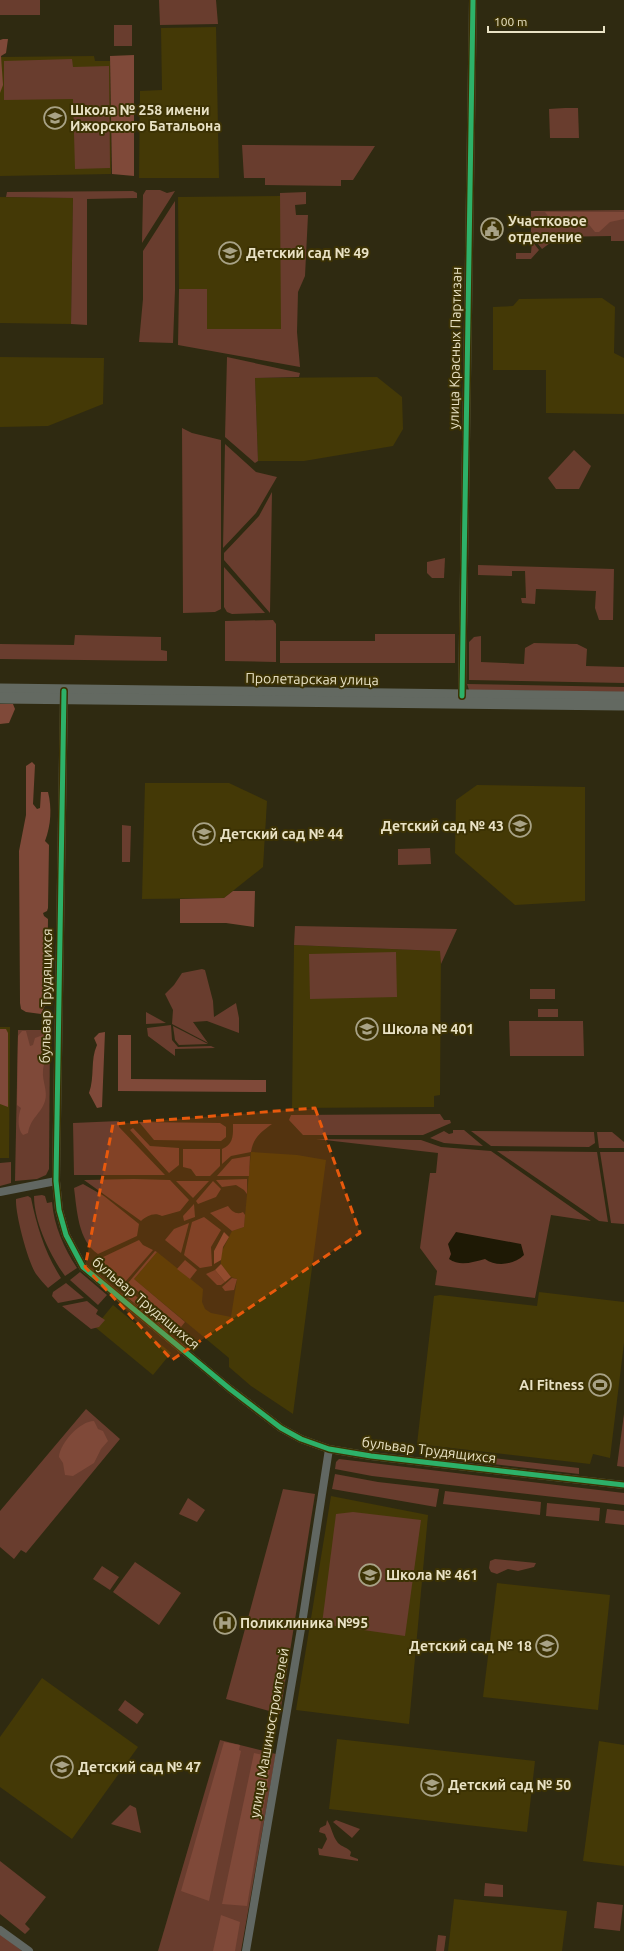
<svg xmlns="http://www.w3.org/2000/svg" width="624" height="1951" font-family="Ubuntu,sans-serif">
  <style>
    .built { fill: #443906 }
    .green { fill: #693d2e }
    .forest { fill: #7f4939 }
    .water { fill: #1e1905 }
    .lines { fill: none; stroke-linecap: round; stroke-linejoin: round }
    .street { stroke: #616762; stroke-width: 8 }
    .secondary { stroke: #636961; stroke-width: 11 }
    .cycleway-casing { stroke: #3c3204; stroke-width: 8 }
    .cycleway { stroke: #2db169; stroke-width: 5 }
    .marked { fill: #e8590c; fill-opacity: 0.2; stroke: #e8590c; stroke-width: 3; stroke-dasharray: 8 5; stroke-linejoin: round }
    .labels { text-anchor: middle; stroke-width: 4; stroke-linejoin: round; paint-order: stroke }
    .poi-label { font-size: 14px; font-weight: bold; fill: #e9e2c5; stroke: #3c3204; text-anchor: start }
    .street-label { font-size: 14px; fill: #e9e2c5; stroke: #3c3204 }
  </style>
  <rect width="100%" height="100%" fill="#2f2a11"/>
  <g class="built">
    <path d="M216 27 219 178H139L140 91 162 90 161 28Z"/>
    <path d="M94 56 95 61H110L111 174 0 176V57Z"/>
    <path d="M281 196V329H207V289H179L178 197Z"/>
    <path d="M0 197 73 198 71 324 0 323Z"/>
    <path d="M602 298 615 307 614 353 624 358V414L546 413V370H493V307L513 306 519 299Z"/>
    <path d="M0 357 104 358 103 404 48 426 0 427Z"/>
    <path d="M377 377 402 397 403 429 393 446 304 461H258L255 378Z"/>
    <path d="M145 783H229L267 801 263 867 224 898 142 899Z"/>
    <path d="M477 785 585 787V901L515 905 455 853 456 800Z"/>
    <path d="M294 945 441 951 440 1095 434 1096V1107L292 1108Z"/>
    <path d="M0 1027H10L9 1158H0Z"/>
    <path d="M251 1152 297 1155 326 1160 293 1414 251 1386 229 1367V1358L134 1279 157 1252 203 1289 202 1302 205 1309 211 1313 231 1317 237 1279 231 1277 221 1264V1253L232 1231 244 1227Z"/>
    <path d="M539 1292 624 1302V1343L610 1458 593 1454 590 1464 417 1444 434 1296 440 1295 537 1306Z"/>
    <path d="M113 1305 171 1353 153 1375 95 1327Z"/>
    <path d="M331 1496 428 1515 409 1724 296 1710Z"/>
    <path d="M497 1583 610 1595 598 1710 483 1697Z"/>
    <path d="M42 1678 138 1747 72 1839 0 1787V1737Z"/>
    <path d="M337 1739 535 1761 527 1832 329 1809Z"/>
    <path d="M599 1741 624 1745V1866L583 1861Z"/>
    <path d="M454 1899 567 1911 562 1951H448Z"/>
  </g>
  <g class="green">
    <rect x="0" y="0" width="40" height="15"/>
    <path d="M159 0H216L218 24 160 25Z"/>
    <rect x="114" y="25" width="18" height="21"/>
    <path d="M72 59 73 67 109 66 110 168 75 169 73 99 4 100V61Z"/>
    <path d="M565 108H578L579 138H550L549 109Z"/>
    <path d="M242 145 375 146 353 180H341V186L265 185V178H244Z"/>
    <path d="M146 190H160L167 193 175 191 142 243 143 195Z"/>
    <path d="M133 191 137 193V198L87 199V325L71 324 73 198 6 197 7 192Z"/>
    <path d="M306 192V204L295 205 296 215H308L305 276 298 292 297 332 300 367 178 345 179 289H207V329H281L280 193Z"/>
    <path d="M175 201V290L173 343 139 342 143 299V251Z"/>
    <path d="M624 210V241H611V236L551 237 550 243 542 249 531 235V211Z"/>
    <path d="M532 241 539 250 531 259H516V253H531Z"/>
    <path d="M227 357 300 373 299 377 255 378 258 461 255 463 225 437Z"/>
    <path d="M182 428 192 433 221 440V609L215 612 183 613Z"/>
    <path d="M225 444 256 472 277 477 256 513 223 548Z"/>
    <path d="M574 450 591 466 579 489H556L548 478Z"/>
    <path d="M272 492 270 613 224 560V553L259 516Z"/>
    <path d="M445 558 444 578H432L427 573V562Z"/>
    <path d="M478 565 614 569 613 620H599L595 608 596 591 536 589 535 604 522 603 521 598H526L525 571H512V576L478 575Z"/>
    <path d="M224 567 265 613 232 614 227 612 224 607Z"/>
    <path d="M273 620 276 624V662L225 661V621Z"/>
    <path d="M375 634H455V663H280V641H375Z"/>
    <path d="M75 635 161 637V650L167 651V661L0 659V644L74 645Z"/>
    <path d="M481 636V662L524 664 525 648 534 643 577 644 587 649 586 666 624 667V683L469 680V642L474 637Z"/>
    <path d="M467 684 624 687V692L469 690Z"/>
    <path d="M122 825 131 826 130 862H122Z"/>
    <path d="M430 848 431 864 398 865V849Z"/>
    <path d="M295 926 457 929 441 964 440 951 294 945Z"/>
    <path d="M396 952 397 997 310 999 309 954Z"/>
    <path d="M202 969 205 970 213 1001 214 1017 236 1003 239 1018V1033L207 1021 193 1022 208 1043 172 1024 173 1010 165 994 174 985 182 973Z"/>
    <rect x="530" y="989" width="25" height="10"/>
    <rect x="538" y="1009" width="20" height="8"/>
    <path d="M146 1012 166 1023 146 1024Z"/>
    <path d="M509 1021H583L584 1056H510Z"/>
    <path d="M171 1025 172 1040 178 1047 211 1046 215 1048 175 1049V1056L148 1036 147 1028Z"/>
    <path d="M173 1026 208 1044 179 1045 175 1040Z"/>
    <path d="M18 1030H50L49 1169 46 1175 37 1179 15 1181Z"/>
    <path d="M440 1114 444 1120H450L451 1123 423 1135H303L289 1120 291 1115Z"/>
    <path d="M119 1121V1127L165 1175H74L73 1123Z"/>
    <path d="M139 1122 220 1123 226 1127V1137L221 1141 154 1140Z"/>
    <path d="M233 1124H272C261 1132 253 1138 251 1152L231 1156 222 1164V1149C234 1144 233 1135 233 1124Z"/>
    <path d="M133 1128 150 1146 179 1148V1165L169 1173 130 1130Z"/>
    <path d="M453 1130H464L483 1146 444 1143 430 1138 444 1131 449 1134 453 1133Z"/>
    <path d="M471 1131 594 1132 595 1143 589 1147 491 1146Z"/>
    <path d="M597 1132H612L624 1142V1148H599Z"/>
    <path d="M316 1139 421 1140 441 1147 491 1151 591 1221 551 1215 535 1298 435 1285 437 1271 420 1248 430 1173H436L438 1153Z"/>
    <path d="M183 1149H220V1166L210 1176H196L191 1169 183 1167Z"/>
    <path d="M497 1151 597 1152 608 1222 599 1221Z"/>
    <path d="M600 1152H624V1224L611 1223Z"/>
    <path d="M250 1156 249 1176H217L232 1159Z"/>
    <path d="M11 1162V1183L0 1186V1163Z"/>
    <path d="M134 1179 170 1180 189 1200 180 1211 162 1216C154 1212 147 1216 141 1221L84 1180Z"/>
    <path d="M247 1179V1194L244 1190 236 1185 222 1187 216 1180Z"/>
    <path d="M176 1181H209L193 1198Z"/>
    <path d="M213 1181 221 1189 216 1197 198 1204 196 1201Z"/>
    <path d="M83 1184 104 1196 139 1224 137 1236 98 1254C78 1241 77 1210 74 1188Z"/>
    <path d="M42 1195 45 1196 47 1203 52 1202C54 1226 64 1248 77 1268L65 1276C50 1255 34 1222 34 1196Z"/>
    <path d="M28 1196 31 1198C37 1227 45 1253 61 1278L48 1288C44 1284 40 1279 36 1274 28 1262 15 1214 16 1199Z"/>
    <path d="M194 1204 195 1217 184 1221 183 1216Z"/>
    <path d="M228 1206C232 1212 237 1215 243 1212L245 1215 244 1227 232 1231 210 1213Z"/>
    <path d="M204 1217 221 1230 211 1247 212 1266 200 1268 184 1255 192 1222Z"/>
    <path d="M189 1223 181 1253 165 1240 174 1229Z"/>
    <path d="M139 1240 143 1245 153 1250 125 1282 99 1259Z"/>
    <path d="M155 1251 157 1252 134 1279 185 1322 181 1327 128 1283Z"/>
    <path d="M185 1260 197 1270 190 1279 177 1269Z"/>
    <path d="M215 1270 225 1282 221 1285H217L206 1274Z"/>
    <path d="M80 1272 107 1295 98 1305 70 1280Z"/>
    <path d="M232 1278 237 1279 234 1290 225 1291 222 1287Z"/>
    <path d="M66 1283 84 1298 58 1303 52 1296 53 1292Z"/>
    <path d="M132 1293 181 1332 178 1335H173L128 1298Z"/>
    <path d="M87 1301 98 1310 96 1314 105 1320 99 1327 91 1329 62 1306Z"/>
    <path d="M86 1409 120 1439 26 1553 21 1550 14 1559 0 1547V1511Z"/>
    <path d="M624 1414V1467L617 1466Z"/>
    <path d="M440 1452 579 1468V1474L440 1458Z"/>
    <path d="M339 1459 624 1493V1505L372 1476 335 1469 336 1462Z"/>
    <path d="M335 1474 378 1482 439 1489 436 1507 332 1489Z"/>
    <path d="M283 1489 315 1494 280 1714 226 1699Z"/>
    <path d="M445 1491 541 1502 540 1515 443 1504Z"/>
    <path d="M188 1498 205 1510 197 1522 179 1514Z"/>
    <path d="M547 1503 600 1508 599 1521 546 1516Z"/>
    <path d="M607 1509 624 1511V1525L605 1523Z"/>
    <path d="M353 1512 421 1520 405 1636 322 1624 336 1514Z"/>
    <path d="M495 1559 536 1563 534 1567 518 1571 508 1569 497 1574 491 1572 489 1568 490 1561Z"/>
    <path d="M135 1562 181 1593 159 1625 113 1592Z"/>
    <path d="M102 1566 119 1577 110 1590 93 1579Z"/>
    <path d="M125 1700 144 1714 137 1724 118 1710Z"/>
    <path d="M220 1740 276 1754 241 1951H158Z"/>
    <path d="M130 1805 136 1808 141 1833 111 1824Z"/>
    <path d="M327 1820C332 1828 332 1835 338 1843 342 1847 347 1847 351 1852L350 1856 358 1859V1861L319 1855 318 1848 322 1849 327 1839 325 1834 319 1832 320 1828 326 1825Z"/>
    <path d="M336 1820 360 1829 352 1838 333 1822Z"/>
    <path d="M0 1861 46 1897 25 1924 30 1929 25 1934 0 1914Z"/>
    <path d="M485 1883 503 1885V1897L484 1896Z"/>
    <path d="M597 1902 623 1905 620 1931 594 1928Z"/>
    <path d="M0 1933 22 1951H0Z"/>
    <path d="M438 1935 446 1936 444 1951H436Z"/>
  </g>
  <g class="forest">
    <path d="M3 39H8L6 53 1 56 3 85 0 93V40Z"/>
    <path d="M134 55V176L112 174 110 56Z"/>
    <path d="M545 212H624V219L610 222 599 232H595L586 221H583L557 228H549L548 216Z"/>
    <path d="M0 704H13L15 709 9 723 0 724Z"/>
    <path d="M32 762 35 765 33 804 37 809 40 808 41 792H48C52 808 51 825 45 841L49 845 48 908 47 911 43 913 44 916 48 919 47 1001 41 1014 26 1012 21 1009 20 1003 19 851 26 815V766Z"/>
    <path d="M233 891H255L254 927 226 923H180V899L224 898Z"/>
    <path d="M0 1029H6L8 1033V1107L0 1104Z"/>
    <path d="M22 1031H26L30 1046 33 1045 35 1038 43 1035C53 1048 44 1058 43 1071 42 1081 48 1091 45 1101 41 1114 31 1117 28 1133L23 1135C17 1129 18 1115 21 1108L17 1105 18 1036Z"/>
    <path d="M105 1032 102 1107 97 1108 89 1093C95 1077 90 1060 97 1045L94 1038 99 1033Z"/>
    <path d="M118 1035H131V1079L266 1080V1092L118 1091Z"/>
    <path d="M224 1232 229 1237 223 1247 221 1260 214 1264V1251Z"/>
    <path d="M221 1264 231 1277 225 1282 215 1270Z"/>
    <path d="M94 1421 98 1429 103 1431 108 1441 101 1449 94 1463 73 1476 65 1475 63 1463 59 1457C60 1443 80 1421 94 1421Z"/>
    <path d="M224 1742 240 1745 239 1750 241 1751 209 1901 181 1891Z"/>
    <path d="M254 1753 272 1757 247 1906 222 1904Z"/>
    <path d="M221 1915 240 1922 235 1951H213Z"/>
  </g>
  <path class="water" d="M456 1232 521 1244 524 1255C514 1265 496 1267 485 1259 473 1262 460 1267 449 1259L451 1254 448 1244Z"/>
  <g class="lines">
    <g class="street">
      <path d="M64 694 56 1181 59 1210 66 1235 83 1267 230 1389 281 1428 301 1439 329 1449 371 1456 624 1485"/>
      <path d="M462 696 473 0"/>
      <path d="M0 1192 56 1181"/>
      <path d="M0 1930 29 1951"/>
      <path d="M246 1951 303 1617 329 1449"/>
    </g>
    <g class="secondary">
      <path d="M0 689 624 697"/>
      <path d="M0 698 624 705"/>
    </g>
    <g class="cycleway-casing">
      <g id="cycleway">
        <path d="M64 691 56 1181 59 1210 66 1235 83 1267 230 1389 281 1428 301 1439 329 1449 371 1456 624 1485"/>
        <path d="M462 696 473 0"/>
      </g>
    </g>
    <use href="#cycleway" class="cycleway"/>
  </g>
  <path class="marked" d="M315 1108 360 1233 172 1360 85 1267 113 1124Z"/>
  <defs>
    <g id="school-ring" transform="scale(1.15)"><circle r="9.5" fill="#3c3204" stroke="#a8a286" stroke-width="1.5"/><path d="M0-5L7-2L0 1L-7-2ZM-4 1L0 2.5L4 1V4Q0 6-4 4Z" fill="#a8a286"/></g>
    <g id="civic-ring" transform="scale(1.15)"><circle r="9.5" fill="#3c3204" stroke="#a8a286" stroke-width="1.5"/><path d="M-.6-6.5H3V-4.5H.6V-3L4-1V1h2V6H-6V1h2V-1L-.6-3ZM-1.2 2.5V6h2.4V2.5Z" fill="#a8a286"/></g>
    <g id="stadium-ring" transform="scale(1.15)"><circle r="9.5" fill="#3c3204" stroke="#a8a286" stroke-width="1.5"/><path d="M0-5a6.5 5 0 1 0 0 10a6.5 5 0 1 0 0-10ZM-3.5-1.8h7v3.6h-7Z" fill="#a8a286"/></g>
    <g id="hospital-ring" transform="scale(1.15)"><circle r="9.5" fill="#3c3204" stroke="#a8a286" stroke-width="1.5"/><path d="M-5-5h3v3.5h4V-5h3V5h-3V1.5h-4V5h-3Z" fill="#a8a286"/></g>
  </defs>
  <g fill-rule="evenodd">
    <use href="#school-ring" x="55" y="118"/>
    <use href="#civic-ring" x="492" y="229"/>
    <use href="#school-ring" x="230" y="253"/>
    <use href="#school-ring" x="520" y="826"/>
    <use href="#school-ring" x="204" y="834"/>
    <use href="#school-ring" x="367" y="1029"/>
    <use href="#stadium-ring" x="600" y="1385"/>
    <use href="#school-ring" x="370" y="1575"/>
    <use href="#hospital-ring" x="225" y="1623"/>
    <use href="#school-ring" x="547" y="1646"/>
    <use href="#school-ring" x="62" y="1767"/>
    <use href="#school-ring" x="432" y="1785"/>
  </g>
  <g class="labels">
    <g class="poi-label">
      <text x="70" y="115">Школа № 258 имени<tspan x="70" dy="16">Ижорского Батальона</tspan></text>
      <text x="508" y="226">Участковое<tspan x="508" dy="16">отделение</tspan></text>
      <text x="246" y="258">Детский сад № 49</text>
      <text x="504" y="831" text-anchor="end">Детский сад № 43</text>
      <text x="220" y="839">Детский сад № 44</text>
      <text x="382" y="1034">Школа № 401</text>
      <text x="584" y="1390" text-anchor="end">AI Fitness</text>
      <text x="386" y="1580">Школа № 461</text>
      <text x="240" y="1628">Поликлиника №95</text>
      <text x="532" y="1651" text-anchor="end">Детский сад № 18</text>
      <text x="78" y="1772">Детский сад № 47</text>
      <text x="448" y="1790">Детский сад № 50</text>
    </g>
    <g class="street-label">
      <text transform="translate(455 348) rotate(-89)" y="5">улица Красных Партизан</text>
      <text transform="translate(312 679) rotate(1)" y="5">Пролетарская улица</text>
      <text transform="translate(46 996) rotate(-89)" y="5">бульвар Трудящихся</text>
      <text transform="translate(146 1303) rotate(40)" y="5">бульвар Трудящихся</text>
      <text transform="translate(429 1450) rotate(7)" y="5">бульвар Трудящихся</text>
      <text transform="translate(269 1733) rotate(-80)" y="5">улица Машиностроителей</text>
    </g>
  </g>
  <path d="M488 26v6h116v-6" fill="none" stroke="#e9e2c5" stroke-width="2"/>
  <text x="494" y="26" font-size="12" fill="#e9e2c5" stroke="#3c3204" stroke-width="3" paint-order="stroke">100 m</text>
</svg>
